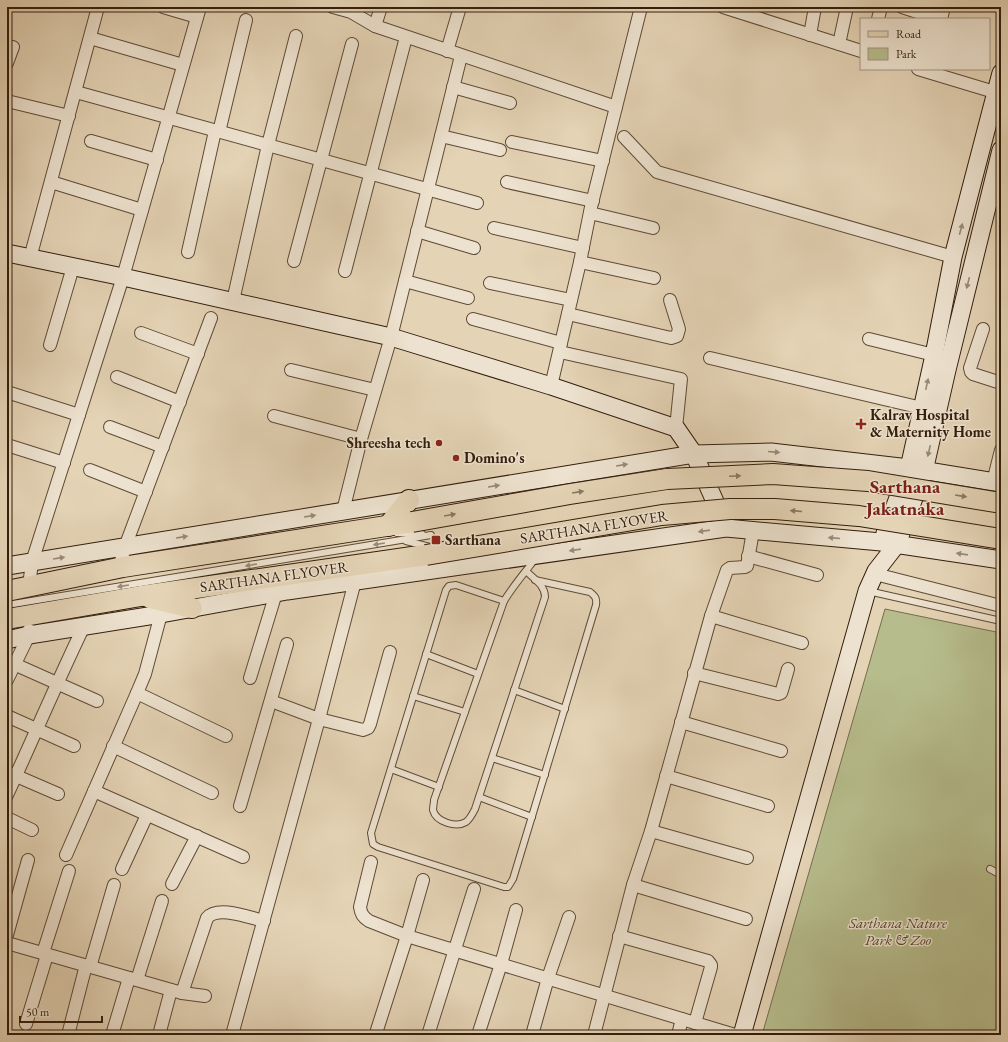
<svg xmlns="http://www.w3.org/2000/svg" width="1008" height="1042" font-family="'EB Garamond',serif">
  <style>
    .green { fill: #b6bc8c; stroke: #746d4c }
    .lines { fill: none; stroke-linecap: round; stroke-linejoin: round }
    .lane-casing { stroke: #5f4b37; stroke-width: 8 }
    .street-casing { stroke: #5f4b37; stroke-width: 14 }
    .secondary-casing { stroke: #331e0d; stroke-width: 19 }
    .primary-casing { stroke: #331e0d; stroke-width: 22 }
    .lane { stroke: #ede2cf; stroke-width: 6 }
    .street { stroke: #ede2cf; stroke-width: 12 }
    .secondary { stroke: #ede2cf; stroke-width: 17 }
    .primary { stroke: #e4d3b5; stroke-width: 20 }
    .primary-bridge-casing { stroke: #331e0d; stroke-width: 22; stroke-linecap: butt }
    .primary-bridge { stroke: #e4d3b5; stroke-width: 20 }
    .oneway { fill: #998a78 }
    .oneway2 { fill: #8c7861 }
    .poi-dot { fill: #8f2418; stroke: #ede2cf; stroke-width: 1.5 }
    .labels { text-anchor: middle; stroke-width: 3; stroke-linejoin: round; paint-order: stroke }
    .poi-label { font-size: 15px; font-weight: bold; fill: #331e0d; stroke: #ede2cf; text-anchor: start }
    .street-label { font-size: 15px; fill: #331e0d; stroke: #ede2cf }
    .park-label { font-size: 15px; font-style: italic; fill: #54462d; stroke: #ede2cf }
    .district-label { font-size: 19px; font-weight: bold; fill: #7a1f14; stroke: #ede2cf }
  </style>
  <rect width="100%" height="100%" fill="#e4d3b5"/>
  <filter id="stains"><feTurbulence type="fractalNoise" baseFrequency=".005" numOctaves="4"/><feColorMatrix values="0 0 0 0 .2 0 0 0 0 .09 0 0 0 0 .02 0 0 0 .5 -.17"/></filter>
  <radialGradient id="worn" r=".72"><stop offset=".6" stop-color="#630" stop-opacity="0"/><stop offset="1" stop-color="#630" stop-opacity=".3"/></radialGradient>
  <path class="green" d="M885 609 1001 633V1035H762Z"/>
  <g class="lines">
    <g class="lane-casing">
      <g id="lane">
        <path d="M397 533 422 534"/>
        <path d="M406 541 430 547"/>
        <path d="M526 571C533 578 545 585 545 597L475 809C473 813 470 819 466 822 456 828 436 822 433 810 433 807 434 803 434 800L504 601C513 586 525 572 536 558"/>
        <path d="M868 591 1001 621"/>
        <path d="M504 601 456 585 449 586 446 590 371 833 373 844 378 847 504 887H508L513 879 596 605C597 598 595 596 590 592L535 580"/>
        <path d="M7 605 431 535"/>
        <path d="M426 654 478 674"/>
        <path d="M514 690 565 709"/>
        <path d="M413 696 465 712"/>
        <path d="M492 758 545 775"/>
        <path d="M391 769 439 787"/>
        <path d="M479 797 532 817"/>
        <path d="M990 869 1001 875"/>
      </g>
    </g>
    <g class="street-casing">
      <g id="street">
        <path d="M163 7 197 17"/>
        <path d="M333 7 351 12 375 26 616 107"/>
        <path d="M723 7 861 51"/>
        <path d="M902 7 939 19"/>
        <path d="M878 19 881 7"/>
        <path d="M941 19 944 7"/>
        <path d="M375 26 381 7"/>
        <path d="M810 35 815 7"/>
        <path d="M90 38 183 65"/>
        <path d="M839 44 847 7"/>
        <path d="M447 51 460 7"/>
        <path d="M7 63 13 47"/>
        <path d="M918 69 1001 94"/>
        <path d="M453 87 510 103"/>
        <path d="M76 92 477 203"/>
        <path d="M7 101 69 116"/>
        <path d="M219 132 246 20"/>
        <path d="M441 136 500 150"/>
        <path d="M624 137 657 172 953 257"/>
        <path d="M91 141 157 160"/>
        <path d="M512 142 603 161"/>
        <path d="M51 182 142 210"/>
        <path d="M507 182 593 201"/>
        <path d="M590 213 653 228"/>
        <path d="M494 228 583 248"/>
        <path d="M417 231 474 248"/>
        <path d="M188 252 215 131"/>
        <path d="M30 258 98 7"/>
        <path d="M294 261 352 44"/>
        <path d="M580 262 654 278"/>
        <path d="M345 271 406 37"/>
        <path d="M405 281 468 298"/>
        <path d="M490 283 571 300"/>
        <path d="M233 301 268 145 296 36"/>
        <path d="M568 314 671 338 677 336 679 329 670 300"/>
        <path d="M473 319 561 343"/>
        <path d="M983 329 970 368 971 372 973 374 1001 383"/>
        <path d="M141 333 198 354"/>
        <path d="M869 339 934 355"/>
        <path d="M50 345 73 267"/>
        <path d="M560 352 681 379 676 428"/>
        <path d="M710 358 922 408"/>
        <path d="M291 370 375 390"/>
        <path d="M117 377 180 402"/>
        <path d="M551 386 580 262 591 207 641 7"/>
        <path d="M10 393 79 415"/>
        <path d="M274 416 361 439"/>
        <path d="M110 427 163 447"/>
        <path d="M7 445 64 463"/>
        <path d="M90 470 146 492"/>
        <path d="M993 482 1001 450"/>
        <path d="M343 511 361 439 391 337 461 56"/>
        <path d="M748 556 817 575"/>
        <path d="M119 568 125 547 211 318"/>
        <path d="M875 574 1001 606"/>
        <path d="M29 586 32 562 123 277 200 7"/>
        <path d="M711 616 802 643"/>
        <path d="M14 664 97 701"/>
        <path d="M694 673 778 694 781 693 782 690 788 669"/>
        <path d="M250 678 276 593"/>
        <path d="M7 680 29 635V630"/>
        <path d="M137 693 226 736"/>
        <path d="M271 701 319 719 363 730 368 728 370 724 390 652"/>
        <path d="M7 716 74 746"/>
        <path d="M681 722 781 751"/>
        <path d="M113 746 212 793"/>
        <path d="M7 772 58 794"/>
        <path d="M666 776 768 806"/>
        <path d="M94 791 243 857"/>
        <path d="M7 795C33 739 57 682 84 626"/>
        <path d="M240 806 287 644"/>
        <path d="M7 818 32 830"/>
        <path d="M651 831 747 858"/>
        <path d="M66 855 137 693 145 674 161 614"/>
        <path d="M371 862 360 907C361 914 363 917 369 921L407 936 735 1035"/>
        <path d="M122 869 147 815"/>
        <path d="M172 884 197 836"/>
        <path d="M633 885 746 919"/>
        <path d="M7 935 28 860"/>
        <path d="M619 936 708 961 711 965V967L695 1023"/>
        <path d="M7 943 182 993 205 996"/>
        <path d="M43 953 69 871"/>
        <path d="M90 967 114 885"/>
        <path d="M137 980 162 901"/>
        <path d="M182 993 207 918C218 905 250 918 264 921"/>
        <path d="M26 1024 47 955"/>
        <path d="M377 1030 407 936 423 880"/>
        <path d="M68 1035 86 965"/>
        <path d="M112 1035 129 978"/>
        <path d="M159 1035 171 990"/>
        <path d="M232 1035 319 719 355 581"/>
        <path d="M428 1035 474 889"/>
        <path d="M478 1035 501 964 516 910"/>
        <path d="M532 1035 548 978 569 917"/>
        <path d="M594 1035 633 885 651 831 711 616 727 570 730 568 745 567 747 566 753 531"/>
        <path d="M678 1035 682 1019"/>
      </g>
    </g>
    <g class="secondary-casing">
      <g id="secondary">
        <path d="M7 253 123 277 391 337 551 386 676 428 694 454 724 522"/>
        <path d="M885 533 909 468 934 355 953 257 1001 73"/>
        <path d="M7 566 694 454 771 452 909 468 1001 483"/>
        <path d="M7 640 29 635 161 614 287 591 726 528 881 542 1001 560"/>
        <path d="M742 1035 867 591 876 571 897 544 924 471 947 370 1001 150"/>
      </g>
    </g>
    <g class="primary-casing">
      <g id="primary">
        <path d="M388 526 409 500"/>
        <path d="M7 591 123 567 412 522"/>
        <path d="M150 598 192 608"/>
        <path d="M7 619 141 596 426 555"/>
      </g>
    </g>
    <use href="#lane" class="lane"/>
    <use href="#street" class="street"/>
    <use href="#secondary" class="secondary"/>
    <use href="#primary" class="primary"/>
    <g class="primary-bridge-casing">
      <g id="primary-bridge">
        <path d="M412 522 570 494 667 479 773 474 868 481 1001 503"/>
        <path d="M426 555 662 515 730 509H775L859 516 1001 539"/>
      </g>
    </g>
    <use href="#primary-bridge" class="primary-bridge"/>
  </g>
  <defs><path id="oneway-solid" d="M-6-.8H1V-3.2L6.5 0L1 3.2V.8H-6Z"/></defs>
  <g class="oneway">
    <use href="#oneway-solid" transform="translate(961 229) rotate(-75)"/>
    <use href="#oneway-solid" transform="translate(968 283) rotate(104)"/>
    <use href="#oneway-solid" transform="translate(927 384) rotate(-78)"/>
    <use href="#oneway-solid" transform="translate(929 451) rotate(103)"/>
    <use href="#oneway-solid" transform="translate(774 452) rotate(5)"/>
    <use href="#oneway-solid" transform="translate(622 465) rotate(-9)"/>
    <use href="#oneway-solid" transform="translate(494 486) rotate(-9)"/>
    <use href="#oneway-solid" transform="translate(310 516) rotate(-9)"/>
    <use href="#oneway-solid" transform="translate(704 531) rotate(172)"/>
    <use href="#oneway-solid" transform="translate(182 537) rotate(-9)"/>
    <use href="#oneway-solid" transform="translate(834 538) rotate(-175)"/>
    <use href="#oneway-solid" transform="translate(379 544) rotate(171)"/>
    <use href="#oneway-solid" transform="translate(575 550) rotate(172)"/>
    <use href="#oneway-solid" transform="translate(962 554) rotate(-172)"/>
    <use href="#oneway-solid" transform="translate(59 558) rotate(-9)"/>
    <use href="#oneway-solid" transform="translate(251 565) rotate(170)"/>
    <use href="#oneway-solid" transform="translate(123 586) rotate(171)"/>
  </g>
  <g class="oneway2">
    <use href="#oneway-solid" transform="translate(735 476) rotate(-3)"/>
    <use href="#oneway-solid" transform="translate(578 492) rotate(-9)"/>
    <use href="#oneway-solid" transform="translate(961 496) rotate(9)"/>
    <use href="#oneway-solid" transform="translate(796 511) rotate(-175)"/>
    <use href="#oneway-solid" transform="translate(450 515) rotate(-10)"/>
  </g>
  <g class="poi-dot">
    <path d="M859 418h4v4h4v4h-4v4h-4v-4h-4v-4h4z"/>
    <circle cx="439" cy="443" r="4"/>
    <circle cx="456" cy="458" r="4"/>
    <rect x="431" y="535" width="10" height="10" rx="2"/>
  </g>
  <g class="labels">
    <g class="poi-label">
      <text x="870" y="420">Kalrav Hospital<tspan x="870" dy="17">&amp; Maternity Home</tspan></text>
      <text x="431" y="448" text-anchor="end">Shreesha tech</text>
      <text x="464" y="463">Domino's</text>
      <text x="445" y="545">Sarthana</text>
    </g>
    <g class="street-label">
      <text transform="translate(594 527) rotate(-9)" y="5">SARTHANA FLYOVER</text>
      <text transform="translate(274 577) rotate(-8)" y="5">SARTHANA FLYOVER</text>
    </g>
    <g class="park-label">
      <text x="898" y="928">Sarthana Nature<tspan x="898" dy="17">Park &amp; Zoo</tspan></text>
    </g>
    <g class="district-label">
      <text x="905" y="493">Sarthana<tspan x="905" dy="22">Jakatnaka</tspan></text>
    </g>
  </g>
  <rect width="1008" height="1042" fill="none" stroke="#e4d3b5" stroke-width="24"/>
  <rect x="8" y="8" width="992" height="1026" fill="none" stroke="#331e0d" stroke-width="2"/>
  <rect x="12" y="12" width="984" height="1018" fill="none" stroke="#331e0d"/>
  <rect x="860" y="18" width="130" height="52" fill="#ede2cf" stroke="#a39481"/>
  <rect x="868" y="31" width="20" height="6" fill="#e4d3b5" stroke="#a39481"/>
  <text x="896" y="38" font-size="12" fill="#331e0d">Road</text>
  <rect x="868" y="48" width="20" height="12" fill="#b6bc8c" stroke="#a39481"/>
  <text x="896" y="58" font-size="12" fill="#331e0d">Park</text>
  <path d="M20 1016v6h82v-6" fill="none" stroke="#331e0d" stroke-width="2"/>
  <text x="26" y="1016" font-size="12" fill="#331e0d" stroke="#ede2cf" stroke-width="3" paint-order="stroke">50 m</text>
  <rect width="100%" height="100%" filter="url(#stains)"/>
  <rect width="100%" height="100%" fill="url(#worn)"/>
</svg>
